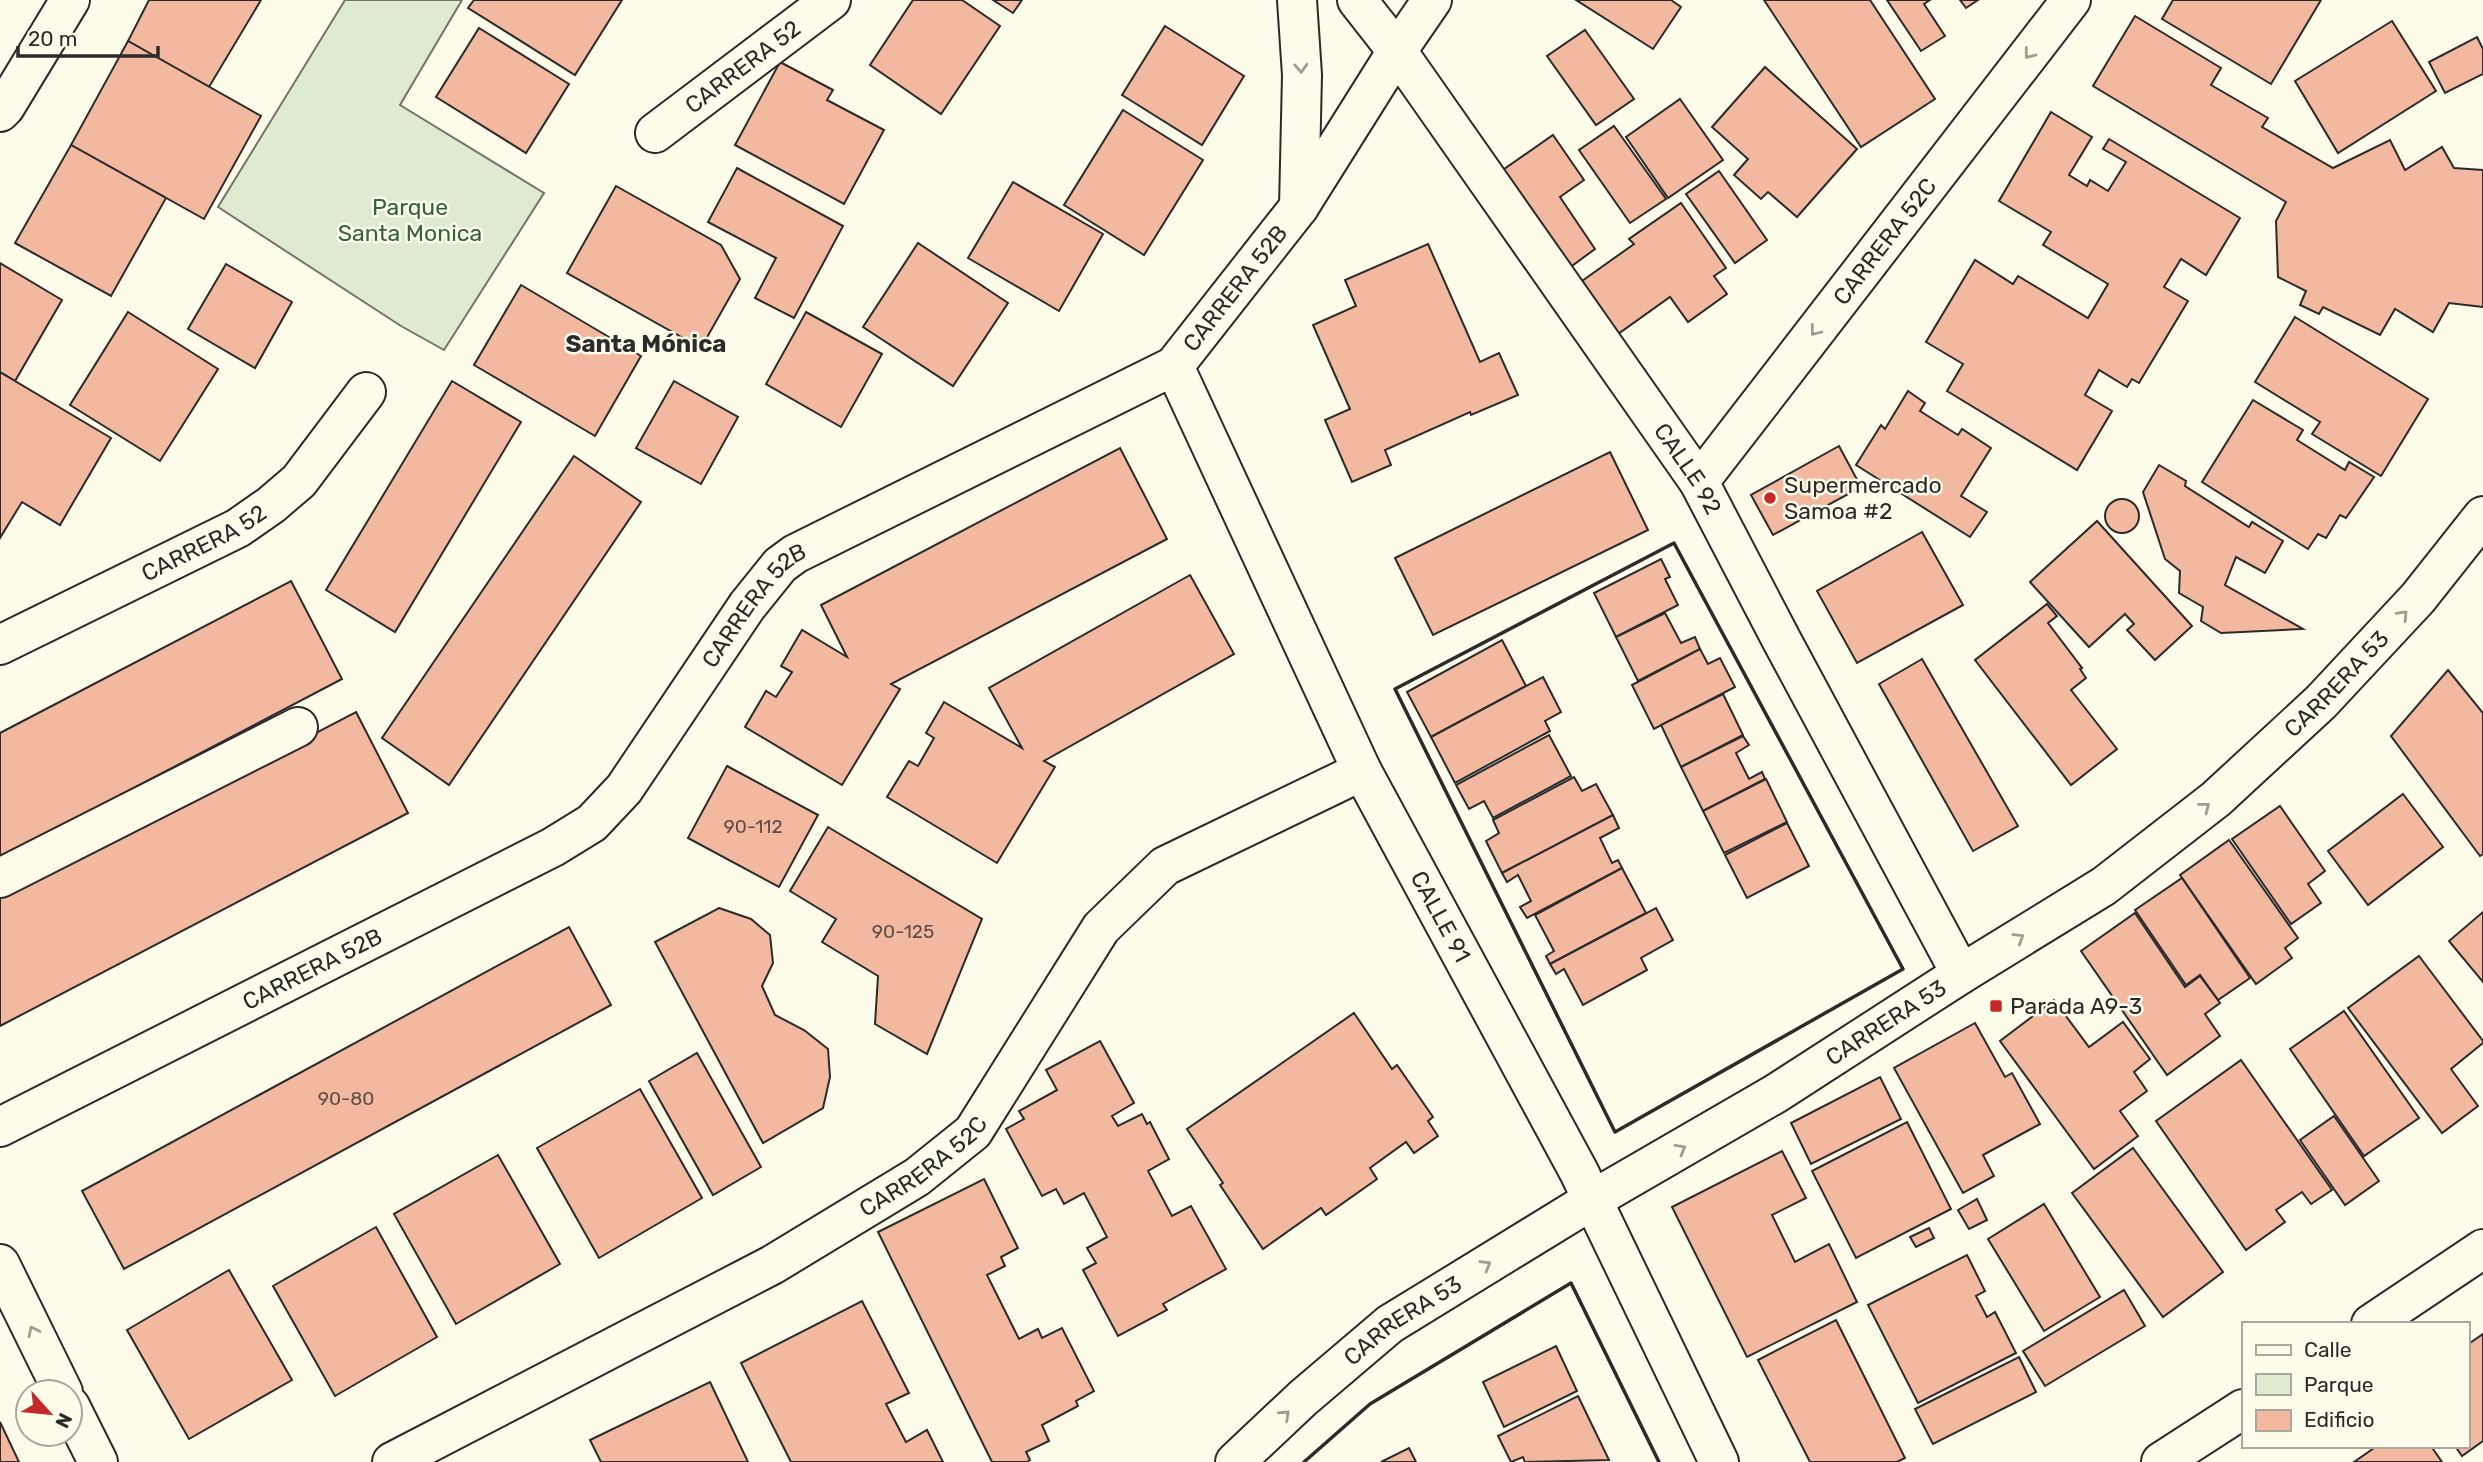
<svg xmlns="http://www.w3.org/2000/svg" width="2483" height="1462" font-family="Rubik,sans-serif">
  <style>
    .green { fill: #deebd1; stroke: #74746e; stroke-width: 2 }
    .building { fill: #f2b8a0; stroke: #2b2b2b; stroke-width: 2 }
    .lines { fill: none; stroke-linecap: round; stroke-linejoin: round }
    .minor-casing { stroke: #2b2b2b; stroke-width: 42 }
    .major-casing { stroke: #2b2b2b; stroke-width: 42 }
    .minor { stroke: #fdfbea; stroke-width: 38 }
    .major { stroke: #fdfbea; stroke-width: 38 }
    .wall { stroke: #2b2b2b; stroke-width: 3.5 }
    .oneway { stroke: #9e9d94 }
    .poi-dot { fill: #c62828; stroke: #fdfbea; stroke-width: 2.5 }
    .labels { text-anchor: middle; stroke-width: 5; stroke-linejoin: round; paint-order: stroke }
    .number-label { font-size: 19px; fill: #5d4e48 }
    .street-label { font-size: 23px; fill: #2b2b2b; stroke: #fdfbea }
    .park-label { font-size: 23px; fill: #34623c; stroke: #fdfbea }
    .poi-label { font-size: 23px; fill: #2b2b2b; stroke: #fdfbea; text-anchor: start }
    .neighbourhood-label { font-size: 24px; font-weight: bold; fill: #2b2b2b; stroke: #fdfbea }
  </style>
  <rect width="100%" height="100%" fill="#fdfbea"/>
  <path class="green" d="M345 0H462L400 105 544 193 444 350 401 326 218 207Z"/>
  <g class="building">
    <path d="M149 0H261L209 87 128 41Z"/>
    <path d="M474 0H622L575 75 468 8Z"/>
    <path d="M913 0H962L1000 26 941 114 870 65Z"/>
    <path d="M993 0H1022L1013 13Z"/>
    <path d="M1576 0H1671L1681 7 1653 49Z"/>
    <path d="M1764 0H1870L1935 99 1861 147Z"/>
    <path d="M1887 0H1930L1924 4 1945 36 1921 51Z"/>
    <path d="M1960 0H1978L1966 8Z"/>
    <path d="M2173 0H2321L2271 84 2162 19Z"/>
    <path d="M2135 16 2221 68 2211 85 2268 118 2262 127 2333 168 2390 140 2405 170 2442 147 2454 168 2483 170V307L2449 303 2433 332 2395 309 2380 335 2323 307 2319 314 2300 305 2306 291 2278 277 2276 221 2286 202 2093 86Z"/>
    <path d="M2392 21 2436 91 2338 153 2295 81Z"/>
    <path d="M1165 26 1244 76 1202 145 1122 95Z"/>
    <path d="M479 28 569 84 526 153 436 97Z"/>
    <path d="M1585 30 1634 99 1596 125 1547 56Z"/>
    <path d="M2477 37 2483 49V74L2445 93 2429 62Z"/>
    <path d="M128 41 261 116 204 219 71 145Z"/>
    <path d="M780 62 833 90 827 100 884 130 844 204 735 145Z"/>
    <path d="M1765 67 1857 149 1797 217 1768 192 1761 199 1734 175 1748 159 1712 127Z"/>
    <path d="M1680 99 1723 160 1668 198 1626 137Z"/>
    <path d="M1123 110 1203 160 1144 255 1064 205Z"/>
    <path d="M2051 112 2092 137 2069 175 2087 186 2090 180 2108 191 2126 162 2103 149 2109 139 2240 218 2206 275 2181 259 2164 287 2188 301 2139 383 2132 379 2127 387 2099 370 2085 395 2112 411 2077 470 1947 391 1963 364 1926 342 1975 260 2013 284 2018 276 2088 318 2108 284 2043 245 2051 232 1999 201Z"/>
    <path d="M1614 126 1666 199 1630 223 1579 150Z"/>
    <path d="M1553 135 1584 180 1560 197 1595 249 1565 271 1497 174Z"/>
    <path d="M71 145 166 198 111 296 15 243Z"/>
    <path d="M737 168 843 226 794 318 755 298 776 258 708 222Z"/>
    <path d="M1719 171 1767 240 1735 263 1686 194Z"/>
    <path d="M1013 182 1103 234 1059 311 968 258Z"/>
    <path d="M616 186 721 245 740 279 701 348 567 273Z"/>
    <path d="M1681 203 1726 268 1714 276 1727 294 1688 322 1670 297 1618 334 1582 281 1634 244 1629 239Z"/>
    <path d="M918 243 1008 303 953 386 863 327Z"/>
    <path d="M1428 244 1480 362 1499 353 1518 395 1471 415 1470 412 1385 450 1391 465 1352 482 1325 420 1350 409 1313 325 1356 306 1345 280Z"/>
    <path d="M0 263 62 300 15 381 0 372Z"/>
    <path d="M226 264 292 302 255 368 188 329Z"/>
    <path d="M521 285 641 356 595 436 474 365Z"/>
    <path d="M128 312 218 369 160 461 70 405Z"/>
    <path d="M806 312 882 354 841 427 766 384Z"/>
    <path d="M2295 317 2428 399 2381 476 2312 434 2320 422 2255 382Z"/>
    <path d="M0 372 111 438 60 525 22 502 0 538Z"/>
    <path d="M452 381 521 422 395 632 326 590Z"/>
    <path d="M674 381 738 417 701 484 636 448Z"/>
    <path d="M1908 391 1925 403 1920 411 1958 435 1962 429 1991 448 1961 496 1987 512 1970 537 1856 465 1881 425 1885 429Z"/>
    <path d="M2253 400 2303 430 2297 440 2345 470 2349 462 2374 477 2346 518 2340 515 2326 538 2318 534 2308 549 2202 482Z"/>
    <path d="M1839 446 1861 487 1773 535 1751 495Z"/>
    <path d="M1120 448 1167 539 891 684 900 689 842 785 745 727 766 691 776 697 792 672 781 666 802 630 847 657 821 605Z"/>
    <path d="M1610 452 1648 530 1433 635 1395 558Z"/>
    <path d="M574 456 641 502 449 785 382 738Z"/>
    <path d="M2159 465 2186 481 2185 486 2249 527 2252 522 2283 541 2265 573 2236 557 2225 585 2303 629 2221 633 2201 621 2203 607 2179 593 2180 571 2165 559 2143 492Z"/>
    <circle cx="2122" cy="516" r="17"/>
    <path d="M2097 521 2192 626 2155 660 2127 630 2134 624 2125 614 2089 647 2030 582Z"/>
    <path d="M1922 532 1963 605 1857 663 1817 591Z"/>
    <path d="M1661 559 1670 577 1665 579 1678 605 1616 637 1594 593Z"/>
    <path d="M1190 575 1234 654 1044 761 1055 767 997 863 887 797 909 761 918 766 934 738 926 733 944 702 1022 748 989 688Z"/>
    <path d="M291 581 342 679 0 858V733Z"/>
    <path d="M2047 604 2057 616 2048 623 2082 668 2080 669 2086 678 2071 690 2117 749 2071 785 1975 660Z"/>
    <path d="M1665 613 1681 643 1695 637 1700 649 1638 681 1616 637Z"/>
    <path d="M1502 640 1526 686 1431 737 1407 692Z"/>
    <path d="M1700 649 1708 664 1720 658 1735 687 1654 729 1632 685Z"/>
    <path d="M1922 659 2018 826 1973 851 1879 684Z"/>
    <path d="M2448 670 2483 713V854L2480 856 2391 736Z"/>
    <path d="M1543 677 1561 712 1545 721 1550 731 1455 783 1431 737Z"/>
    <path d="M1723 694 1743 735 1681 767 1661 725Z"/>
    <path d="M356 712 408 813 0 1026V898Z"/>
    <path d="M1549 735 1571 776 1493 818 1484 801 1469 809 1456 785Z"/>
    <path d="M1743 736 1749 745 1736 753 1749 779 1762 772 1765 779 1703 811 1681 767Z"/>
    <path d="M727 766 818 815 779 887 688 838Z"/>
    <path d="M1574 777 1582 791 1596 784 1613 815 1502 873 1486 841 1499 833 1493 820Z"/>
    <path d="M1766 779 1787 822 1724 853 1703 811Z"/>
    <path d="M2403 794 2443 847 2368 905 2328 851Z"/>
    <path d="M2280 806 2325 871 2308 884 2321 903 2291 924 2232 839Z"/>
    <path d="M1613 815 1619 828 1600 838 1612 863 1618 860 1622 868 1527 918 1520 907 1531 901 1518 875 1507 882 1502 873Z"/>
    <path d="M1787 823 1809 866 1747 898 1725 855Z"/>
    <path d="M828 827 982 919 927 1054 875 1024 878 976 822 942 836 919 790 891Z"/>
    <path d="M2229 840 2298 938 2285 948 2292 958 2256 984 2180 875Z"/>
    <path d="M1622 868 1646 913 1550 964 1546 956 1554 951 1535 915Z"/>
    <path d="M2182 878 2250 978 2218 1000 2200 975 2186 985 2135 910Z"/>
    <path d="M719 908 751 919 770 935 773 963 762 986 775 1015 804 1030 828 1049 830 1077 823 1108 763 1143 655 942Z"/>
    <path d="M1656 908 1673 940 1641 958 1647 970 1583 1005 1564 969 1556 974 1550 964Z"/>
    <path d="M2483 912V982L2449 941Z"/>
    <path d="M2135 913 2185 987 2200 976 2220 1003 2205 1014 2220 1036 2167 1075 2081 951Z"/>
    <path d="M569 927 611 1005 124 1269 82 1191Z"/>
    <path d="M2419 956 2483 1041V1043L2451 1069 2478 1106 2442 1133 2348 1008Z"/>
    <path d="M2054 1000 2089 1047 2123 1022 2150 1059 2134 1072 2147 1091 2120 1111 2138 1136 2094 1169 2000 1041Z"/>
    <path d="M2344 1011 2419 1118 2364 1156 2290 1049Z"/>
    <path d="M1354 1013 1392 1069 1397 1065 1433 1117 1428 1121 1438 1136 1414 1153 1406 1142 1370 1168 1377 1179 1326 1215 1321 1208 1263 1249 1220 1185 1223 1183 1187 1129Z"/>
    <path d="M1975 1023 2005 1077 2012 1073 2040 1124 1983 1155 1994 1176 1963 1193 1894 1068Z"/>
    <path d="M1100 1041 1134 1103 1112 1116 1118 1126 1142 1114 1147 1124 1150 1122 1169 1159 1148 1171 1172 1216 1191 1206 1226 1269 1163 1304 1167 1310 1118 1336 1083 1270 1096 1263 1087 1248 1107 1237 1084 1193 1064 1204 1056 1189 1042 1196 1006 1129 1024 1119 1019 1111 1057 1090 1046 1070Z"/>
    <path d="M697 1053 761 1167 713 1195 649 1081Z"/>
    <path d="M2241 1060 2332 1190 2311 1204 2302 1192 2276 1210 2285 1222 2246 1250 2156 1121Z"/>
    <path d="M1880 1077 1901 1119 1811 1164 1791 1123Z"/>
    <path d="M640 1089 702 1198 599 1258 537 1148Z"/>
    <path d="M2334 1116 2379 1181 2345 1205 2300 1140Z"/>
    <path d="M1907 1122 1951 1209 1856 1258 1812 1171Z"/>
    <path d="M2133 1148 2223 1272 2163 1317 2072 1193Z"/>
    <path d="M1782 1151 1806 1198 1772 1215 1795 1262 1829 1244 1857 1302 1747 1357 1672 1207Z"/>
    <path d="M498 1155 560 1264 456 1324 394 1214Z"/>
    <path d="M984 1179 1018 1248 1001 1257 1005 1266 987 1275 1019 1339 1038 1329 1042 1338 1062 1328 1094 1391 1076 1401 1078 1406 1042 1425 1049 1441 1026 1452 1030 1460 1027 1462H992L878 1232Z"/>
    <path d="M1977 1199 1987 1220 1969 1229 1958 1210Z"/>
    <path d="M2044 1204 2100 1297 2044 1331 1988 1239Z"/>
    <path d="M376 1227 437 1337 335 1396 273 1286Z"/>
    <path d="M1929 1228 1934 1238 1916 1247 1910 1237Z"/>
    <path d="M1967 1255 1985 1291 1976 1296 1987 1317 1995 1312 2016 1353 1918 1403 1868 1305Z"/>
    <path d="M229 1270 292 1380 189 1439 127 1330Z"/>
    <path d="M2124 1290 2145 1326 2045 1386 2023 1351Z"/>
    <path d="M862 1301 909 1393 886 1404 906 1442 927 1430 943 1462H791L741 1363Z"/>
    <path d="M1836 1320 1905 1458 1897 1462H1810L1758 1360Z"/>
    <path d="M2483 1334V1441L2462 1456 2455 1446H2467V1345Z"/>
    <path d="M1556 1346 1577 1391 1504 1427 1483 1382Z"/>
    <path d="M2019 1357 2036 1392 1933 1444 1915 1409Z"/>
    <path d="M710 1382 748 1462H601L590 1440Z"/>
    <path d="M1578 1396 1609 1460 1525 1462 1523 1457 1511 1462 1498 1436Z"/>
    <path d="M0 1422 19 1462H0Z"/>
    <path d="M2377 1446H2431L2442 1462H2354Z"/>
    <path d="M1409 1448 1416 1462H1381Z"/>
  </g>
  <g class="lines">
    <g class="minor-casing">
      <g id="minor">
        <path d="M1297 0 1302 75 1299 207"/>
        <path id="s1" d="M1357 0 1397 51 1699 482 1781 639 1961 974"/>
        <path d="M0 112 5 107 70 0"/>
        <path id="s2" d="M655 133 831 0"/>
        <path id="s3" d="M1174 366 1362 771 1579 1172 1719 1462"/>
        <path id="s4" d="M1699 482 2071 0"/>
        <path id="s5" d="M0 645 238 528 271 505 299 481 366 392"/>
        <path d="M0 878 298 727"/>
        <path id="s6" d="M0 1127 553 847 592 823 624 789 747 606 780 565 795 554 1174 366 1299 207 1397 51 1432 0"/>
        <path d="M0 1264 63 1392"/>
        <path d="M2371 1324 2483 1249"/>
        <path d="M70 1406 98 1462"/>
        <path id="s7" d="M392 1462 772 1265 917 1177 973 1132 1101 928 1165 866 1362 771"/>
        <path d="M2161 1462 2243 1409"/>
      </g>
    </g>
    <g class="major-casing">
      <g id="major">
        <path id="s8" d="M1235 1462 1303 1398 1390 1324 1592 1200 1775 1094 1961 974 2104 886 2216 799 2321 702 2418 598 2483 516"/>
      </g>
    </g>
    <use href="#minor" class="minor"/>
    <use href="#major" class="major"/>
    <g class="wall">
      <path d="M1674 543 1903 969 1615 1132 1395 689Z"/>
      <path d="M1304 1462 1370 1404 1571 1283 1659 1462"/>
    </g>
  </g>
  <defs><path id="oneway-chevron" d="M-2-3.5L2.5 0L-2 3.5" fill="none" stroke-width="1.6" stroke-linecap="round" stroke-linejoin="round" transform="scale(1.75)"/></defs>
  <g class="oneway">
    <use href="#oneway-chevron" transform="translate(2029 54) rotate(128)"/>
    <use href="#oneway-chevron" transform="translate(1301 68) rotate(87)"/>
    <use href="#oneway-chevron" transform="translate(1815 331) rotate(128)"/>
    <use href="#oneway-chevron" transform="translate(2403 615) rotate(-47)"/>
    <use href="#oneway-chevron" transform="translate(2205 807) rotate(-38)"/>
    <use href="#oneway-chevron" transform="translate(2019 938) rotate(-32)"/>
    <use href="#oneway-chevron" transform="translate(1681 1149) rotate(-30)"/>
    <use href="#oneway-chevron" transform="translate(1486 1265) rotate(-31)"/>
    <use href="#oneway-chevron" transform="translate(33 1331) rotate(-116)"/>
    <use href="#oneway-chevron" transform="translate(1285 1415) rotate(-43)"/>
  </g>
  <g class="poi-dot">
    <circle cx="1770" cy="498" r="7"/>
    <rect x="1989" y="999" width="14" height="14" rx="3.5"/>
  </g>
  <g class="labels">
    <g class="number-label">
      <text x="753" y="833">90-112</text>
      <text x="903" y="938">90-125</text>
      <text x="346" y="1105">90-80</text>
    </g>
    <g class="street-label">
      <text dy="8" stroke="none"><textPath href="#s2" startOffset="110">CARRERA 52</textPath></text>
      <text dy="8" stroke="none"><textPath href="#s4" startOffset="304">CARRERA 52C</textPath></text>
      <text dy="8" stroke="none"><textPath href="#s6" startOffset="1526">CARRERA 52B</textPath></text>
      <text dy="8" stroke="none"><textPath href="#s1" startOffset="574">CALLE 92</textPath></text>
      <text dy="8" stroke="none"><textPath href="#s5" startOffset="228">CARRERA 52</textPath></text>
      <text dy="8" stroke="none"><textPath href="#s6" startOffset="938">CARRERA 52B</textPath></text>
      <text dy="8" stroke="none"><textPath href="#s8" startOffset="1354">CARRERA 53</textPath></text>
      <text dy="8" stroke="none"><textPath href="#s3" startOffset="612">CALLE 91</textPath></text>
      <text dy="8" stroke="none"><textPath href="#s6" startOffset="350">CARRERA 52B</textPath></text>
      <text dy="8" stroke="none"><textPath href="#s8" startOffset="788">CARRERA 53</textPath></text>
      <text dy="8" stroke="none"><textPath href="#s7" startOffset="609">CARRERA 52C</textPath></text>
      <text dy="8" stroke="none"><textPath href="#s8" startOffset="220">CARRERA 53</textPath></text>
    </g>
    <g class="park-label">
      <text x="410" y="215">Parque<tspan x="410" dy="26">Santa Monica</tspan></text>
    </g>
    <g class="poi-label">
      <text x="1784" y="493">Supermercado<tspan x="1784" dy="26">Samoa #2</tspan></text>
      <text x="2010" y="1014">Parada A9-3</text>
    </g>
    <g class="neighbourhood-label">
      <text x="646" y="352">Santa Mónica</text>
    </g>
  </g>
  <rect x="2242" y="1322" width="228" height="126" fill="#fdfbea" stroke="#a9a89e" stroke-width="2"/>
  <rect x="2256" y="1345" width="35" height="10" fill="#fdfbea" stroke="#a9a89e" stroke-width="2"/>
  <text x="2304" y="1357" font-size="21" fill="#2b2b2b">Calle</text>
  <rect x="2256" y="1374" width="35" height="21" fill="#deebd1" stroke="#a9a89e" stroke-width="2"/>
  <text x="2304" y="1392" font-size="21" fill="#2b2b2b">Parque</text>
  <rect x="2256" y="1410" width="35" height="21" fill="#f2b8a0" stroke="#a9a89e" stroke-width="2"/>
  <text x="2304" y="1427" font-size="21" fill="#2b2b2b">Edificio</text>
  <g transform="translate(49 1413) rotate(117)"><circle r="33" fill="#fdfbea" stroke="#a9a89e" stroke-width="2"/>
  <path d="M0-5L12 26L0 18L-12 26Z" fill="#c62828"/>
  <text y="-10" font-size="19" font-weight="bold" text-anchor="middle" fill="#2b2b2b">N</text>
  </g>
  <path d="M18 46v10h140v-10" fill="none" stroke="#2b2b2b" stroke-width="3.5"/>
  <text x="28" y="46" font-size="21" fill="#2b2b2b" stroke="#fdfbea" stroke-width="5" paint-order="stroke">20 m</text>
</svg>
